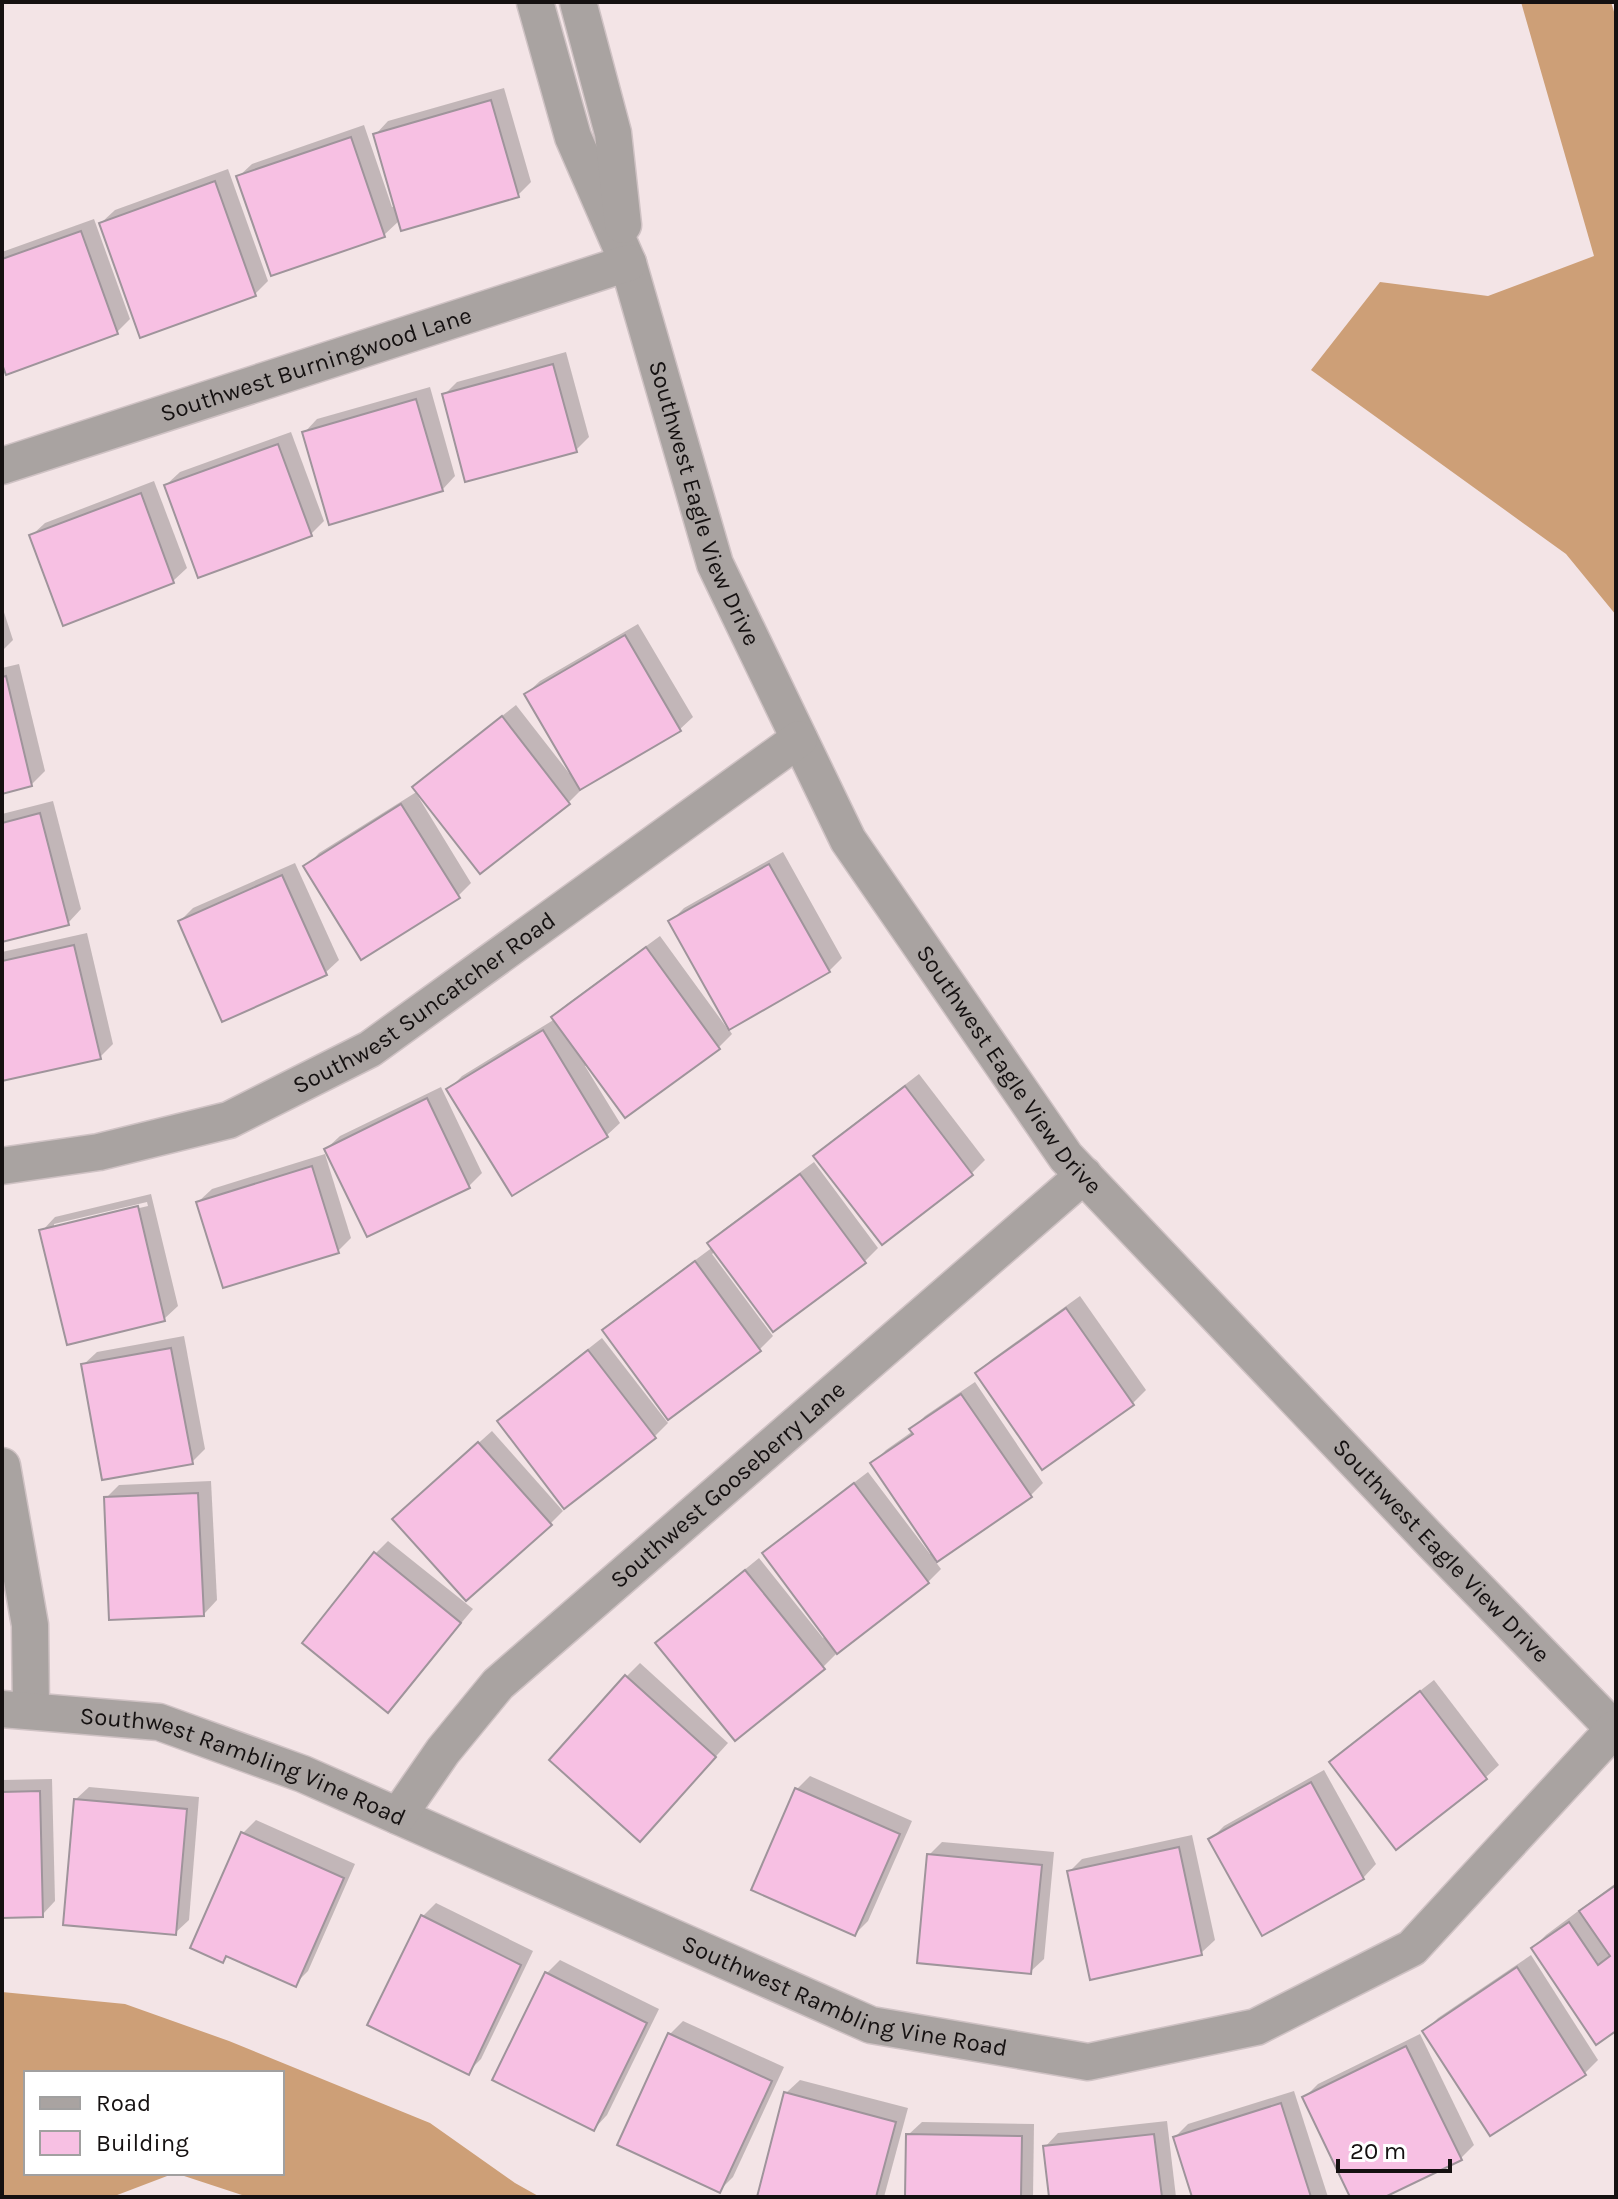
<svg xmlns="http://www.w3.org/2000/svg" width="1618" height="2199" font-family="Karla,sans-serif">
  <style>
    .forest { fill: #cd9f77; fill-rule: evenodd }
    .shadow { fill: #0003; fill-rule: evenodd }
    .building { fill: #f7c0e3; stroke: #9f949b; stroke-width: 2 }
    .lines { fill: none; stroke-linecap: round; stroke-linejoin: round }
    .street-casing { stroke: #cfc2c4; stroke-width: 39 }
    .street { stroke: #a9a3a1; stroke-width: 36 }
    .labels { text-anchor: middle; stroke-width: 6; stroke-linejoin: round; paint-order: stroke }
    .street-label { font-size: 24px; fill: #151111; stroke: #fff }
  </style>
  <rect width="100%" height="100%" fill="#f3e4e6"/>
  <g class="forest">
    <path d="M1521 2H1611L1616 18V615L1566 554 1311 370 1380 282 1488 296 1594 256Z"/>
    <path d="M2 1992 125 2004 229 2041 430 2123 515 2183 540 2197H248L175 2173 112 2197H2ZM26 2073H282V2173H26Z"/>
  </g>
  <g class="shadow">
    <path d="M504 88 531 182 518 195 400 220 384 235 238 177 252 164 364 125 392 207 396 206 375 135 388 121Z"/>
    <path d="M228 169 268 281 255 294 101 223 115 210Z"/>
    <path d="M94 219 130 319 117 332 2 358V252Z"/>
    <path d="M566 352 589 437 576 450 444 395 457 382Z"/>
    <path d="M430 387 455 476 442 490 304 433 317 419Z"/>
    <path d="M291 432 324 521 311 534 166 485 180 472Z"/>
    <path d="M154 481 187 568 173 581 64 623 31 536 45 523Z"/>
    <path d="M2 606 13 640 2 651Z"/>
    <path d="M638 624 693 717 679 730 581 787 582 789 569 802 480 872 418 792 416 793 471 883 458 896 306 867 319 853 418 791 415 787 428 774 516 705 569 773 571 771 526 694 540 681Z"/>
    <path d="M19 664 45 771 31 785 2 792V668Z"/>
    <path d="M53 801 81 909 68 923 2 940V814Z"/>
    <path d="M783 852 842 958 829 971 728 1028 732 1034 719 1047 625 1115 588 1064 585 1066 620 1123 606 1136 449 1089 462 1076 555 1019 553 1017 567 1004 660 936 727 1028 730 1027 671 921 684 908Z"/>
    <path d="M295 863 339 960 325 973 180 921 193 908Z"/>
    <path d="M87 933 113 1044 100 1057 2 1079V952Z"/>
    <path d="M919 1074 985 1160 972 1173 816 1156 829 1143Z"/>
    <path d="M441 1087 482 1173 469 1186 326 1149 340 1136Z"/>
    <path d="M325 1154 351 1238 338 1251 198 1202 212 1189Z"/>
    <path d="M814 1162 878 1248 865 1261 773 1329 716 1251 712 1254 773 1336 760 1349 605 1331 618 1317 713 1247 710 1244 723 1230Z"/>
    <path d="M151 1194 178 1306 164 1319 42 1231 55 1217ZM147 1202 148 1206 54 1228V1224Z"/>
    <path d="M1080 1296 1146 1390 1133 1403 1043 1467 977 1373 991 1360Z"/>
    <path d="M184 1336 205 1449 192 1462 83 1365 97 1352Z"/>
    <path d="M602 1338 668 1423 655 1436 500 1421 513 1408Z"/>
    <path d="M975 1382 1043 1483 1030 1496 935 1561 941 1569 928 1582 835 1653 836 1654 823 1667 671 1630 759 1558 823 1638 826 1635 764 1554 777 1541 868 1472 930 1554 933 1552 873 1463 886 1450 913 1431 912 1429 925 1416Z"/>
    <path d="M492 1431 563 1511 550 1524 408 1506Z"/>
    <path d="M211 1481 217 1600 204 1614 106 1498 119 1485Z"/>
    <path d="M388 1541 473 1609 388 1710 375 1554Z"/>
    <path d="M640 1663 728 1743 653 1826 626 1677Z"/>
    <path d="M1434 1680 1499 1765 1485 1778 1331 1762 1345 1749Z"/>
    <path d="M1324 1770 1376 1864 1363 1878 1211 1839 1224 1826Z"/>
    <path d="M810 1776 912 1821 868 1921 855 1934 797 1789Z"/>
    <path d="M52 1779 55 1901 42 1915 2 1916V1780Z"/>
    <path d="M89 1787 199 1797 189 1920 175 1933 75 1800Z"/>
    <path d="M256 1820 355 1864 308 1971 295 1984 229 1955 223 1961 243 1833Z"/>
    <path d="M1192 1835 1215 1940 1201 1953 1069 1872 1082 1859Z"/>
    <path d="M942 1842 1054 1852 1044 1959 1030 1972 929 1855Z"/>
    <path d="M1616 1883V2029L1533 1948 1546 1935Z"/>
    <path d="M436 1903 533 1951 481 2059 468 2072 422 1917Z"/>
    <path d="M1531 1955 1598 2060 1585 2073 1425 2031 1438 2018Z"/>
    <path d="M560 1960 659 2009 607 2115 594 2129 547 1973Z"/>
    <path d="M683 2021 784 2067 733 2177 720 2190 620 2144 670 2034Z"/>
    <path d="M1420 2034 1474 2145 1460 2159 1381 2197H1353L1305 2097 1318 2084Z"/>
    <path d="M800 2080 908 2108 884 2197H759L786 2093Z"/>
    <path d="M1294 2091 1328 2197H1194L1175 2137 1188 2124Z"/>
    <path d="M1167 2121 1176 2197H1051L1045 2147 1058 2133Z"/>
    <path d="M922 2122 1034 2124 1033 2197H907L908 2135Z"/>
  </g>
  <g class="building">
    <path d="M491 100 519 197 401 231 373 134Z"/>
    <path d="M351 137 385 237 271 276 236 176Z"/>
    <path d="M215 181 256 296 140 338 99 223Z"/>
    <path d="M81 231 118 334 6 375 2 364V259Z"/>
    <path d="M553 364 577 452 465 482 442 394Z"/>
    <path d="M416 399 443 491 329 525 302 432Z"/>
    <path d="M278 444 312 536 198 578 164 485Z"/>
    <path d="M141 493 174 583 63 626 29 535Z"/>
    <path d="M625 635 681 731 580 790 524 694Z"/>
    <path d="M6 676 32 786 2 794V677Z"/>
    <path d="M502 716 570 804 480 874 412 787Z"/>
    <path d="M401 804 460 898 361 960 303 866Z"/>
    <path d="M40 813 69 925 2 942V823Z"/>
    <path d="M769 864 830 972 729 1030 668 921Z"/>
    <path d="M282 875 327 975 222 1022 178 921Z"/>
    <path d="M74 945 101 1059 2 1081V961Z"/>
    <path d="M646 947 720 1049 625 1118 551 1017Z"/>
    <path d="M543 1030 608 1137 512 1196 446 1089Z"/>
    <path d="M905 1086 973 1175 882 1245 813 1156Z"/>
    <path d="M427 1098 470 1188 367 1237 324 1149Z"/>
    <path d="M312 1166 339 1253 223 1288 196 1202Z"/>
    <path d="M800 1174 866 1263 773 1332 707 1243Z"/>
    <path d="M138 1206 165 1321 67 1345 39 1230Z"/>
    <path d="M695 1261 761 1351 668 1420 602 1330Z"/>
    <path d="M1066 1308 1134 1405 1042 1470 975 1373Z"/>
    <path d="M171 1348 193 1464 102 1480 81 1364Z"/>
    <path d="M588 1350 656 1438 564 1509 497 1421Z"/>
    <path d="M961 1394 1032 1497 937 1562 870 1463 913 1434 909 1429Z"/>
    <path d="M478 1442 552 1525 466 1601 392 1519Z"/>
    <path d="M854 1483 929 1583 837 1654 762 1553Z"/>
    <path d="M198 1493 204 1616 109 1620 104 1497Z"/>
    <path d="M374 1552 461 1623 388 1713 302 1643Z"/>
    <path d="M745 1570 825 1669 735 1741 655 1643Z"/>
    <path d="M625 1675 716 1757 640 1842 549 1760Z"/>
    <path d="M1420 1691 1487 1779 1396 1850 1329 1762Z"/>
    <path d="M1311 1782 1364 1879 1262 1936 1208 1839Z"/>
    <path d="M795 1788 900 1834 855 1936 751 1890Z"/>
    <path d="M40 1791 43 1917 2 1918V1792Z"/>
    <path d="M74 1799 187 1809 176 1935 63 1925Z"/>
    <path d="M241 1832 344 1878 296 1987 226 1956 223 1963 190 1948Z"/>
    <path d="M1179 1847 1202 1955 1090 1980 1067 1871Z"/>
    <path d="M927 1854 1042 1865 1031 1974 917 1963Z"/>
    <path d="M1616 1885V2031L1596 2045 1531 1948 1569 1922 1598 1965 1610 1956 1579 1911Z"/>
    <path d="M421 1915 521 1965 469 2075 367 2025Z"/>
    <path d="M1517 1967 1586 2075 1490 2136 1422 2031Z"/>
    <path d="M545 1972 647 2023 594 2131 492 2080Z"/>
    <path d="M668 2033 772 2081 720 2193 617 2145Z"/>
    <path d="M1406 2046 1462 2160 1385 2197H1350L1302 2097Z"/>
    <path d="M784 2092 896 2122 876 2197H757Z"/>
    <path d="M1281 2103 1311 2197H1192L1173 2137Z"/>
    <path d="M906 2134 1022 2136 1021 2197H905Z"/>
    <path d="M1154 2134 1162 2197H1049L1043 2146Z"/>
  </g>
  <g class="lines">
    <g class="street-casing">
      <g id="street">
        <path id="s1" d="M535 2 573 137 628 263 715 564 848 840 1066 1157 1433 1543 1616 1731"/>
        <path d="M578 2 613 133 623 225"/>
        <path id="s2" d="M2 466 628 263"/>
        <path id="s3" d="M2 1166 99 1152 229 1120 370 1049 799 739"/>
        <path d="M2 1466 30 1625 31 1710"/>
        <path id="s4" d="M2 1709 159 1722 303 1774 871 2025 1088 2062 1256 2027 1412 1948 1614 1729"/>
        <path id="s5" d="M398 1816 443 1751 498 1684 1084 1175"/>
      </g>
    </g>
    <use href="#street" class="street"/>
  </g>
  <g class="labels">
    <g class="street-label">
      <text dy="8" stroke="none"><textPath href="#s2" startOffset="330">Southwest Burningwood Lane</textPath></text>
      <text dy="8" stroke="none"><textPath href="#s1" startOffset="530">Southwest Eagle View Drive</textPath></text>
      <text dy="8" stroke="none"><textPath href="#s3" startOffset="460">Southwest Suncatcher Road</textPath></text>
      <text dy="8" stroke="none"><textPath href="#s1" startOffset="1178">Southwest Eagle View Drive</textPath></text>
      <text dy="8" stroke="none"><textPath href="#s5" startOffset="470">Southwest Gooseberry Lane</textPath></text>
      <text dy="8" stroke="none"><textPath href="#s1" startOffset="1826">Southwest Eagle View Drive</textPath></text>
      <text dy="8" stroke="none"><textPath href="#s4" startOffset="250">Southwest Rambling Vine Road</textPath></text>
      <text dy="8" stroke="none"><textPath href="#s4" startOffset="898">Southwest Rambling Vine Road</textPath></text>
    </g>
  </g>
  <rect width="1618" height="2199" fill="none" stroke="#151111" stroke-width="8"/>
  <rect x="24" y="2071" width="260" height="104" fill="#ffffff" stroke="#a1a0a0" stroke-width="2"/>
  <rect x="40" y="2097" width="40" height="12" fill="#a9a3a1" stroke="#a1a0a0" stroke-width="2"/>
  <text x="96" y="2111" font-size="24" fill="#151111">Road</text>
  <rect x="40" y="2131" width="40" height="24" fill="#f7c0e3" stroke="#a1a0a0" stroke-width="2"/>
  <text x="96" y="2151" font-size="24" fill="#151111">Building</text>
  <path d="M1338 2159v12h112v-12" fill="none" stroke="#151111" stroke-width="4"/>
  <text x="1350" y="2159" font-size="24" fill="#151111" stroke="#ffffff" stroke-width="6" paint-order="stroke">20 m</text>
</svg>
